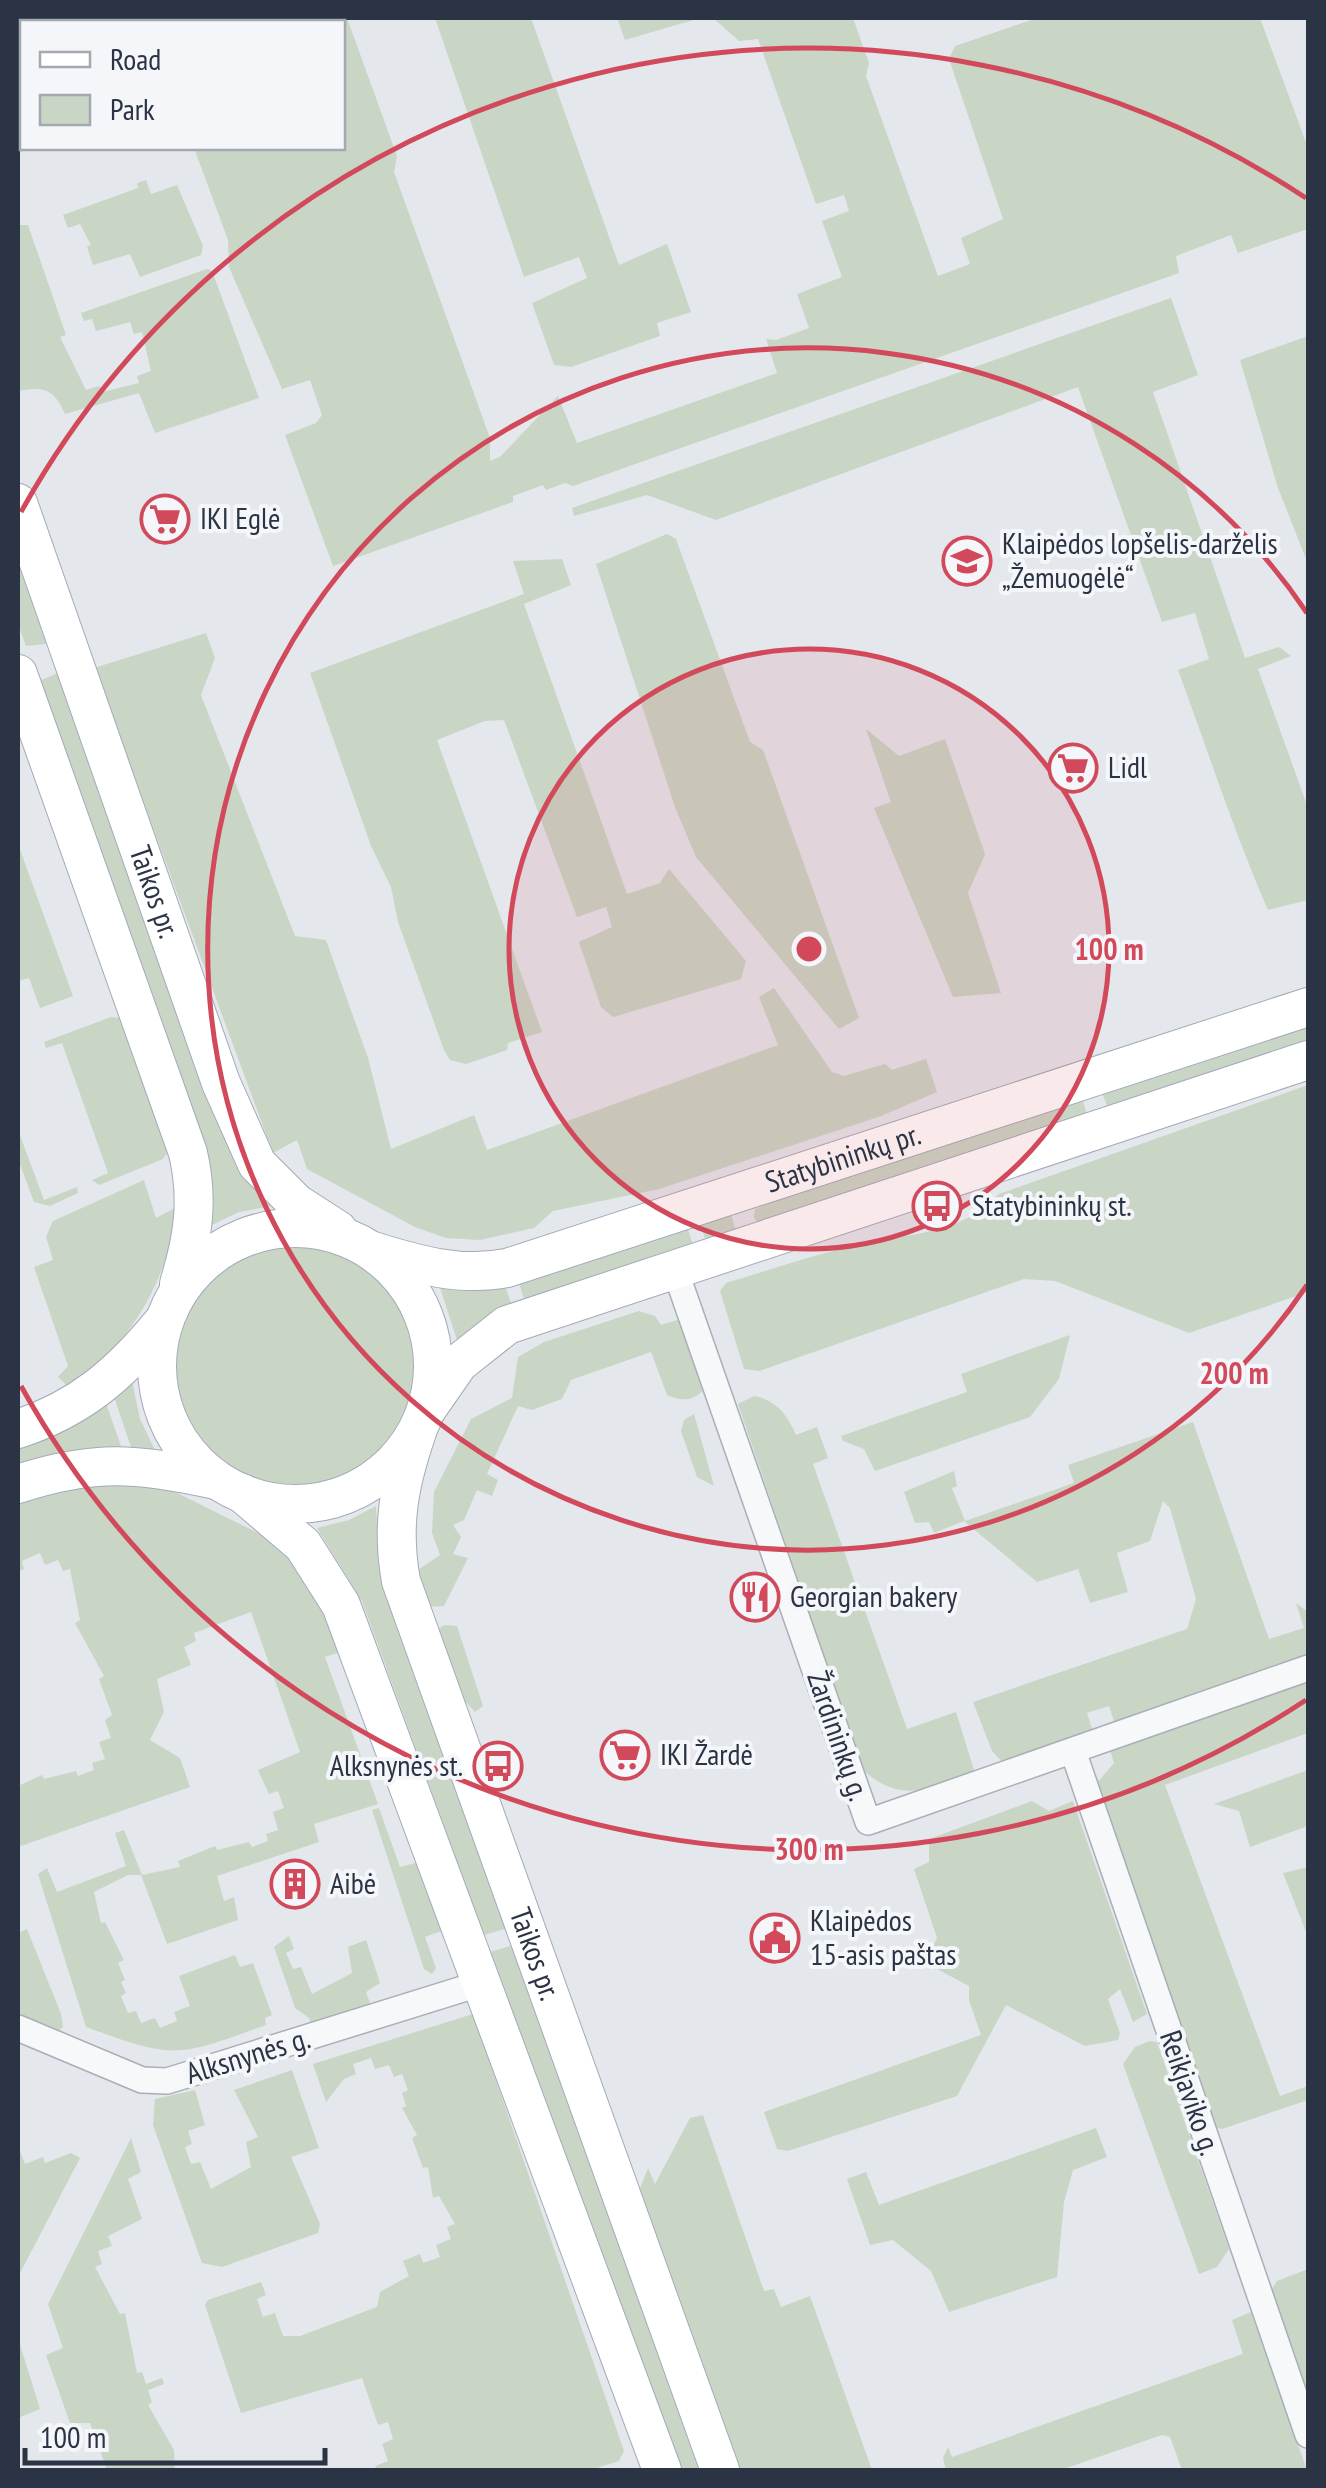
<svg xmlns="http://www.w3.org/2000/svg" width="1326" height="2488" font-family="'PT Sans Narrow',sans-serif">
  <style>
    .green { fill: #c9d6c5 }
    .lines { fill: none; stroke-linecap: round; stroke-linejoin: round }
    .minor-casing { stroke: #a9aeb7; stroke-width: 28 }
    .primary-casing { stroke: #a3abb8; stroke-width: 40 }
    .minor { stroke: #f7f8fa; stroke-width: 25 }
    .primary { stroke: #fff; stroke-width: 38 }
    .ring { fill: none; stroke: #d1495b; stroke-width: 5 }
    .labels { text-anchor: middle; stroke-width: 8; stroke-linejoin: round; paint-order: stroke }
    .poi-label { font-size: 30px; fill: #2b3445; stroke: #f4f6f9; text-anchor: start }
    .street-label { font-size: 30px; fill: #2b3445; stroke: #f4f6f9 }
    .centre { fill: #d1495b; stroke: #f4f6f9; stroke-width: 5 }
    .ring-label { font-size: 30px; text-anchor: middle; font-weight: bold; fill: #d1495b; stroke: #f4f6f9; stroke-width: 8; stroke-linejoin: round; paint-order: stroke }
  </style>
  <rect width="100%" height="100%" fill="#e4e7ec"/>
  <g class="green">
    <path d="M146 18H347L397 156 394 172 490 438V461L500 457 558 396 577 443 777 373 766 339 776 340 809 328 797 294 842 277 822 221 849 211 844 195 816 204 758 39 739 41 713 18H853L869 63 866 76 938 276 970 264 961 238 1003 219 949 59 955 46 1037 18H1260L1308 148V229L1238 253 1231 235 1176 256 1179 273 573 486 565 483 546 490 543 485 513 496V502L333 566 285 435 316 423 322 415 310 380 282 389 229 267 228 240 194 148H342V22H148Z"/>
    <path d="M435 18H531L619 265 667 244 691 312 657 323 660 336 571 367 554 365 532 303 587 278 579 257 524 277Z"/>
    <path d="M617 18H700L625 40Z"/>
    <path d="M22 35V148H33L20 152 18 37Z"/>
    <path d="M146 180 151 194 177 185 203 246 201 255 140 277 130 254 93 265 87 247 91 245 80 224 68 228 63 215 138 188 137 183Z"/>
    <path d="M18 225H28L66 335 60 337 86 390 99 386 102 392 139 383 137 376 151 371 142 332 134 334 130 322 96 331 92 319 84 321 81 313 207 269 212 271 259 398 155 433 139 393 65 414C54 389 44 386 18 391Z"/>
    <path d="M1171 298 1198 375 1153 392 1245 658 1279 647 1291 656 1258 669 1308 808V900L1268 910C1234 832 1208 751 1178 670L1209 659 1195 613 1162 622 1078 387 716 520 647 495 574 516 572 508Z"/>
    <path d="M1308 336V564L1278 488 1240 360Z"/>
    <path d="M667 534 676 539 750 742 763 750 859 1018 839 1029 696 857 675 807 596 564Z"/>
    <path d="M18 553 46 634V644L26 646 18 624Z"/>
    <path d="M562 559 571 585 524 604 627 894 660 883 669 869 746 961 741 979 613 1017 601 1007 579 942 612 927 606 907 577 917 504 720 485 721 437 740 542 1032 508 1043 507 1050 466 1064 450 1060 444 1050 398 922 391 887 371 846 310 673 524 594 513 561Z"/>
    <path d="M206 633 215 658 201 695 295 936 326 940 368 1058 391 1149 474 1115 487 1150 778 1045 759 997 774 988 832 1072 844 1076 885 1064 892 1070 926 1059 937 1092 881 1116 659 1189 553 1211 534 1228 480 1240 446 1238 415 1227 307 1169 297 1140 273 1153 94 668Z"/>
    <path d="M60 672 233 1156 272 1206 239 1212 210 1226 213 1202 206 1156 39 681Z"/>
    <path d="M866 729 899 756 945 739 985 854 968 893 1001 993 953 997 874 808 891 802Z"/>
    <path d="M18 844 73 996 40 1008 29 978 18 981Z"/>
    <path d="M111 1017 120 1018 168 1151 163 1159 99 1185 92 1180 108 1173 62 1043 46 1048 44 1042Z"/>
    <path d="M1308 1018V1046L1109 1111 1100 1087Z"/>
    <path d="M1308 1085V1292L1189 1333 1055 1281 1024 1279 759 1371 744 1369 720 1291 726 1283C769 1270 811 1256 855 1245 904 1234 963 1235 999 1194Z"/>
    <path d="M1081 1094 1088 1119 758 1223 754 1218 755 1209 911 1149Z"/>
    <path d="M18 1130 44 1200 77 1187 78 1193 50 1206 34 1202 18 1159Z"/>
    <path d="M144 1180 156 1218 177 1207C165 1291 132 1333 74 1392L58 1377 68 1366 34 1267 53 1260 46 1237 53 1221Z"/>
    <path d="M729 1208 737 1234 707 1244 698 1218Z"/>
    <path d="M686 1223 694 1248 526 1305 517 1277Z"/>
    <circle cx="295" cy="1366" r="120"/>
    <path d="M504 1282 513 1309 458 1343 439 1285Z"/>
    <path d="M639 1311 655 1316 661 1325 680 1319 705 1388C695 1401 682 1402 667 1395L651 1352 571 1380 562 1399 532 1410 518 1406 487 1474 498 1480 492 1496 477 1490 464 1520 453 1525 461 1537 453 1554 468 1558 444 1606 428 1607 418 1570 440 1555 432 1533 434 1492 471 1419 512 1398 518 1357 544 1342Z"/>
    <path d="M1070 1335 1059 1379 1030 1417 875 1471 864 1449 843 1441 841 1436 967 1392 961 1374Z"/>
    <path d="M132 1381 140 1419 156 1452 132 1450 114 1397Z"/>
    <path d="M754 1396C775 1399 788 1415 796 1435L817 1427 828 1458 813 1464 907 1729 956 1712 975 1773C931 1789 900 1805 862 1769L738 1404Z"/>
    <path d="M106 1403 122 1449 18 1470V1443Z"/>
    <path d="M694 1414 714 1486 697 1477 681 1431 684 1420Z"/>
    <path d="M1193 1422 1269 1639 1304 1628 1296 1603 1308 1612V1656L1116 1727 1109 1706 1087 1713 1094 1735 1006 1766 992 1751 973 1702 1187 1629 1196 1599 1170 1508 1163 1501 1150 1541 1117 1553 1128 1592 1090 1603 1078 1569 1037 1582 964 1521 934 1533 929 1522 915 1523 904 1492 954 1471 957 1486 952 1488 965 1521 1074 1483 1068 1465Z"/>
    <path d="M155 1482 278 1543 304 1565 347 1650 325 1657 378 1804 314 1824 319 1842 217 1876 224 1901 234 1897 238 1920 167 1944 141 1875H128L94 1892 101 1923 105 1922 124 1960 118 1963 125 1980 121 1982 126 1993 121 1996 128 2013 136 2011 141 2023 155 2018 160 2028 177 2021 174 2012 190 2006 179 1976 235 1955 240 1967 253 1963 272 2015 265 2018 266 2025C177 2057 176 2060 86 2027L38 1874 47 1868 57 1892 126 1866 115 1833 124 1830 142 1875 180 1867 178 1861 215 1846 217 1850 249 1842 252 1847 268 1841 266 1834 278 1830 273 1812 284 1808 278 1791 269 1794 258 1770 300 1752 251 1612 194 1633 196 1641 184 1647 191 1665 157 1679 164 1712 150 1740 180 1758 190 1787 18 1847V1786L42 1775 44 1779 76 1771 78 1776 94 1770 92 1763 105 1759 99 1742 111 1738 105 1720 112 1715 99 1679 104 1676 75 1623 80 1620 70 1569 63 1571 58 1560 45 1565 40 1553 22 1561 24 1569 18 1572V1497L52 1485Z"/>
    <path d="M376 1506 379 1562 388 1594 508 1928 484 1935 362 1601 317 1528 349 1520Z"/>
    <path d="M444 1625 457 1626 483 1706 475 1712 463 1699 436 1631Z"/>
    <path d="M1308 1678V1733L1165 1785 1280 2096 1308 2086V2100L1222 2129 1213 2127 1092 1789 1114 1763 1110 1751 1129 1740Z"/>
    <path d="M1308 1770V1826L1250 1847 1239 1811 1214 1804Z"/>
    <path d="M1032 1801 1049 1811 1073 1801 1147 2014 1133 2022 1120 1989 1108 1999 1120 2033 1118 2040 1085 2046 1006 2005 957 2096 788 2151 777 2149 764 2112 981 2035 969 2000V1986L937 1969 931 1951 937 1938 914 1869 929 1862V1839Z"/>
    <path d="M379 1808 400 1867 419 1862 444 1930 425 1937 436 1968 432 1974 424 1969 372 1810Z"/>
    <path d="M1308 1867V1937L1283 1873Z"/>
    <path d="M27 1929 61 2014 63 2027 56 2033 18 2018V1933Z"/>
    <path d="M289 1936 294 1949 286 1953 293 1969 301 1967 312 1994 352 1973 348 1947 366 1940 380 1983 366 1992 372 2009 311 2028 309 2018 295 2008 274 1947Z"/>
    <path d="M513 1945 701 2470H681L490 1952Z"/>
    <path d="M473 2014 624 2451 619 2461 590 2470H377L375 2466 388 2461 382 2444 393 2439 388 2422 378 2425 362 2378 241 2413 205 2305 208 2300 261 2282 266 2295 257 2299 263 2317 275 2313 283 2336H300L377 2307 380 2292 409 2276 403 2261 420 2254 423 2263 440 2257 436 2245 451 2239 447 2227 455 2224 439 2196 433 2198 428 2167 423 2168 412 2138 417 2135 402 2108 406 2106 402 2093 408 2090 402 2074 394 2077 389 2065 375 2069 371 2058 353 2064 356 2074 344 2079 326 2102 313 2064Z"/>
    <path d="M1150 2041 1157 2042 1229 2249 1217 2267 1199 2274 1123 2064 1135 2047Z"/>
    <path d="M292 2070 319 2148 291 2157 320 2224 318 2233 222 2267 202 2263 153 2125 155 2099 195 2090 205 2125 188 2131 192 2144 185 2147 191 2164 200 2162 211 2189 251 2167 246 2142 258 2137 234 2090Z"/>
    <path d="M703 2115 764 2291 774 2289 781 2307 810 2296 872 2470H735L639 2191 648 2168 655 2184 690 2118Z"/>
    <path d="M1096 2128 1107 2157 1073 2170 1064 2202 1057 2277 949 2312 931 2271 893 2240 870 2245 847 2179 866 2172 879 2205Z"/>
    <path d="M131 2138 141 2172 128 2179 142 2219 108 2236 112 2246 98 2251 102 2264 95 2267 120 2314 125 2313 137 2373 142 2372 146 2384 162 2378 164 2384 148 2390 152 2402 148 2405 174 2450 175 2470H107L90 2423H70L46 2355 63 2348 48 2304Z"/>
    <path d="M19 2149 25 2164 43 2157 45 2163 71 2153 80 2158 18 2277Z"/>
    <path d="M1308 2269V2406L1270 2292 1277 2281Z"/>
    <path d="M1251 2312 1307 2470H1182L1170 2437 1162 2435 1061 2470H946L943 2458 948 2447 952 2457 1243 2354 1232 2320Z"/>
    <path d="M18 2338 40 2409 18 2418Z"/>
  </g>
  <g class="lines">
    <g class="minor-casing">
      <g id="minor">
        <path d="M674 1267 868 1822 1308 1668"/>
        <path d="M1073 1751 1308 2435"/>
        <path d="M18 2028 142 2080 167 2081 482 1983"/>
      </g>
    </g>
    <g class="primary-casing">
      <g id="primary">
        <path id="s1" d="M18 503 221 1083 257 1164 296 1203 338 1230"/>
        <path d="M18 674 188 1153C199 1200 193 1238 179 1284"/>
        <circle cx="295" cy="1366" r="138"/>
        <path id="s2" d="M373 1251C418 1265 461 1277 507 1268L1308 1007"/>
        <path d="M427 1409 459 1363 507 1325 1308 1060"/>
        <path d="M18 1429C81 1408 120 1374 162 1323"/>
        <path id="s3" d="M417 1432C399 1484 391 1526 401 1581L720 2470"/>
        <path d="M18 1484C94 1459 138 1463 216 1480"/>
        <path d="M242 1493 303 1545 341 1605 662 2470"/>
      </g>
    </g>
    <use href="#minor" class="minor"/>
    <use href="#primary" class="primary"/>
  </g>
  <circle cx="809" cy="949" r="300" fill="#d1495b" fill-opacity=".12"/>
  <g class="ring">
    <circle cx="809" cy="949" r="300"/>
    <path d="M1307 1285A601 601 0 1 1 1307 613"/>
    <path d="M1306 1700A901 901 0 0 1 21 1386M21 512A901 901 0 0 1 1306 198"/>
  </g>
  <defs>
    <g id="supermarket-ring" transform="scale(2.5)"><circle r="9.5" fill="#f4f6f9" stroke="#d1495b" stroke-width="1.5"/><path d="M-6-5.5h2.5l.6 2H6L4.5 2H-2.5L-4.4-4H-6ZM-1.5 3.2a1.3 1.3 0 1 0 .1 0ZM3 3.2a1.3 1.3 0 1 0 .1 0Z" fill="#d1495b"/></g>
    <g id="school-ring" transform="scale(2.5)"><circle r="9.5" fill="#f4f6f9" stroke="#d1495b" stroke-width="1.5"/><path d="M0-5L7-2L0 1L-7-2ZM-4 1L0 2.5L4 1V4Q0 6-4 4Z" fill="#d1495b"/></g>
    <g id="bus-ring" transform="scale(2.5)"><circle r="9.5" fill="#f4f6f9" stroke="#d1495b" stroke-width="1.5"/><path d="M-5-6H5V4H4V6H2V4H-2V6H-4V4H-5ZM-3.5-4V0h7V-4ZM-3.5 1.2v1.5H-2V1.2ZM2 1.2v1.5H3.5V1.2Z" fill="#d1495b"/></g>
    <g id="restaurant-ring" transform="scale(2.5)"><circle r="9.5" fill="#f4f6f9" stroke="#d1495b" stroke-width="1.5"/><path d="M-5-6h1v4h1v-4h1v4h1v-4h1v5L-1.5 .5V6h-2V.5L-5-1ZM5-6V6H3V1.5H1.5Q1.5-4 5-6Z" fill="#d1495b"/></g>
    <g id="building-ring" transform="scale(2.5)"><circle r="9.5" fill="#f4f6f9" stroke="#d1495b" stroke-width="1.5"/><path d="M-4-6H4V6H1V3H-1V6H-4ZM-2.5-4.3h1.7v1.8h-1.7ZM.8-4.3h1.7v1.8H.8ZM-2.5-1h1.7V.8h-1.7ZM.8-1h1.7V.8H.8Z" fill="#d1495b"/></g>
    <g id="civic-ring" transform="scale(2.5)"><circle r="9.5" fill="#f4f6f9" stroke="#d1495b" stroke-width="1.5"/><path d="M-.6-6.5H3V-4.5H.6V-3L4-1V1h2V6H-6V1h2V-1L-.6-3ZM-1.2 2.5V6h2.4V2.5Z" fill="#d1495b"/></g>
  </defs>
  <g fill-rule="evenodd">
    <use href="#supermarket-ring" x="165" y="519"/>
    <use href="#school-ring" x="967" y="561"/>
    <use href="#supermarket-ring" x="1073" y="768"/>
    <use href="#bus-ring" x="937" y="1206"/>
    <use href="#restaurant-ring" x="755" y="1597"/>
    <use href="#supermarket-ring" x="625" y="1755"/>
    <use href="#bus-ring" x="498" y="1766"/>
    <use href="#building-ring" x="295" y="1884"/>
    <use href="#civic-ring" x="775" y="1938"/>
  </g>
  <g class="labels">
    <g class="poi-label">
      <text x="200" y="529">IKI Eglė</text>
      <text x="1002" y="554">Klaipėdos lopšelis-darželis<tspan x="1002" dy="34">„Žemuogėlė“</tspan></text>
      <text x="1108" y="778">Lidl</text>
      <text x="972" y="1216">Statybininkų st.</text>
      <text x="790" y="1607">Georgian bakery</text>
      <text x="660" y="1765">IKI Žardė</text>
      <text x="463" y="1776" text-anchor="end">Alksnynės st.</text>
      <text x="330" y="1894">Aibė</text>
      <text x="810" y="1931">Klaipėdos<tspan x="810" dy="34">15-asis paštas</tspan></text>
    </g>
    <g class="street-label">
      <text dy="10" stroke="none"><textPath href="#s1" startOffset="412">Taikos pr.</textPath></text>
      <text dy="10" stroke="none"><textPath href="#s2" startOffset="490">Statybininkų pr.</textPath></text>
      <text transform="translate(838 1736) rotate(71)" y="10">Žardininkų g.</text>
      <text dy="10" stroke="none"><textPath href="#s3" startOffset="548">Taikos pr.</textPath></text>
      <text transform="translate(248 2056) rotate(-17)" y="10">Alksnynės g.</text>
      <text transform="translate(1190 2093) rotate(71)" y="10">Reikjaviko g.</text>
    </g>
  </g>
  <circle cx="809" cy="949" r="15" class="centre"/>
  <g class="ring-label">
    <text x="1109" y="960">100 m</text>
    <text x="1234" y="1384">200 m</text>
    <text x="809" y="1860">300 m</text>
  </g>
  <rect width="1326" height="2488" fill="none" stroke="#2b3445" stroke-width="40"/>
  <rect x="20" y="20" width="325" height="130" fill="#f4f6f9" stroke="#a4a8b1" stroke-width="2.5"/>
  <rect x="40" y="52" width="50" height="15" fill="#ffffff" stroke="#a4a8b1" stroke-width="2.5"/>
  <text x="110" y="70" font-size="30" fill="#2b3445">Road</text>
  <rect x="40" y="95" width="50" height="30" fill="#c9d6c5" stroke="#a4a8b1" stroke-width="2.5"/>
  <text x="110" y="120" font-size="30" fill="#2b3445">Park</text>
  <path d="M25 2448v15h300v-15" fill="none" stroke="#2b3445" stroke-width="5"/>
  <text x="40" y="2448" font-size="30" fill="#2b3445" stroke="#f4f6f9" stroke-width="8" paint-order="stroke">100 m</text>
</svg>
